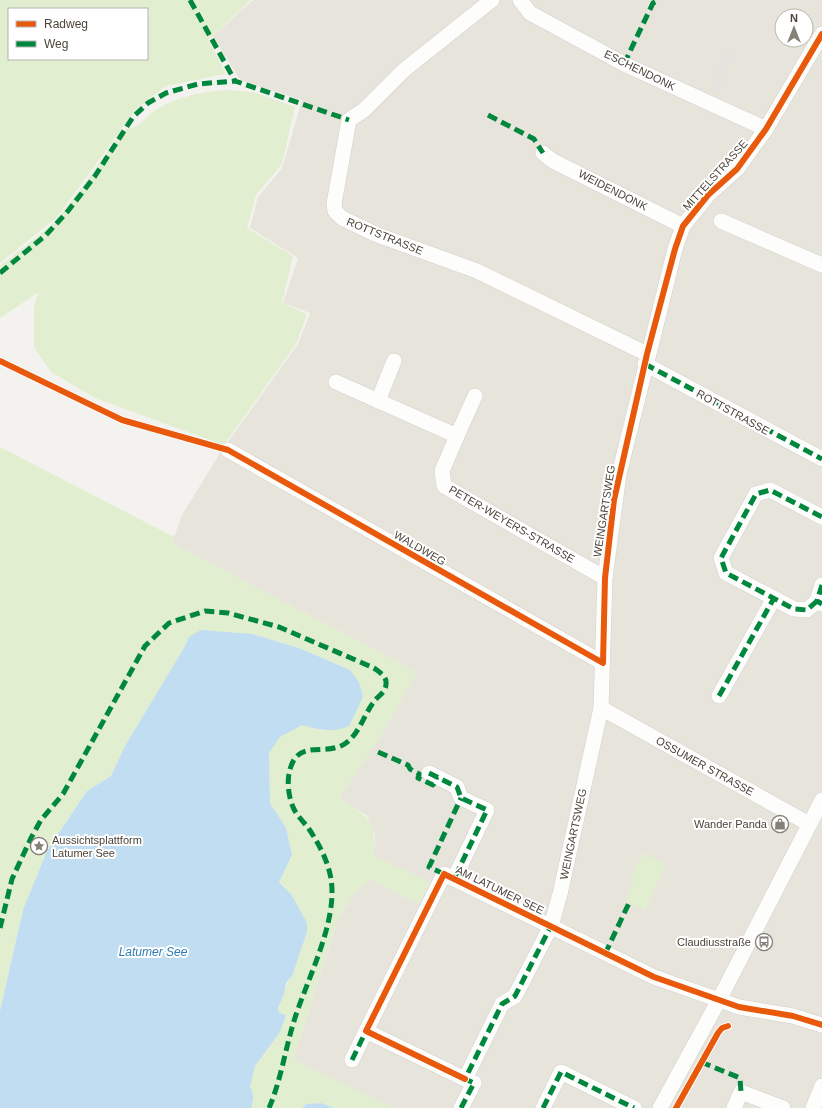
<svg xmlns="http://www.w3.org/2000/svg" width="822" height="1108" font-family="Helvetica,sans-serif">
  <style>
    .residential { fill: #e7e4dc; fill-rule: evenodd }
    .green { fill: #e1eecf; fill-rule: evenodd }
    .parking { fill: #e6e3df }
    .water { fill: #c0ddf1 }
    .lines { fill: none; stroke-linecap: round; stroke-linejoin: round }
    .minor-casing { stroke: #d2d0cb; stroke-width: 16 }
    .minor { stroke: #fdfdfc; stroke-width: 15 }
    .quiet { stroke: #00873e; stroke-width: 5; stroke-dasharray: 10 5; stroke-linecap: butt }
    .cycleway-casing { stroke: #fff; stroke-width: 8 }
    .cycleway { stroke: #e8590c; stroke-width: 6 }
    .labels { text-anchor: middle; stroke-width: 4; stroke-linejoin: round; paint-order: stroke }
    .street-label { font-size: 11px; fill: #4b4439; stroke: #fff }
    .poi-label { font-size: 11px; fill: #4b4439; stroke: #fff; text-anchor: end }
    .water-label { font-size: 12px; font-style: italic; fill: #2e7ab2; stroke: #fff }
  </style>
  <rect width="100%" height="100%" fill="#f4f2ee"/>
  <path class="residential" d="M253 0H822V1108H394L293 1060 338 919 355 893 370 879 419 904 430 882 374 856 375 836 367 816 339 798 379 739 417 672 172 543 182 515 220 453 298 344 310 313 283 303 298 258 250 228 258 197 282 168 302 100 240 80 213 36ZM782 16H806V40H782Z"/>
  <g class="green">
    <path d="M0 0H251L208 40 226 74 166 86 136 109 57 217 0 263ZM9 9H147V59H9Z"/>
    <path d="M224 90 253 92 295 107 282 164 256 195 247 228 293 256 282 303 307 314 296 344 224 445 95 398 51 372 34 347V306L39 292 0 318V266L54 223 86 182 123 130C144 126 140 121 156 110 175 97 201 92 224 90Z"/>
    <path d="M0 447 174 537 172 543 417 672 379 739 339 798C368 817 376 819 374 856L430 882 419 904 370 879 355 893 338 919 293 1060 394 1108H334L321 1103 306 1104 302 1108H251C254 1099 254 1095 250 1087L255 1066 267 1048 276 1039 279 1013 278 1008C283 997 284 985 292 976L285 887 279 882 292 855 286 828 270 803 269 753 280 737 302 725 324 731 350 670 299 648 252 634 189 637 184 648 125 746 111 776 87 791 47 851 23 910 0 1011Z"/>
    <path d="M643 853 666 864 645 910 625 901 634 880 631 878Z"/>
  </g>
  <path class="parking" d="M727 50 735 54 717 93 709 89Z"/>
  <g class="water">
    <path d="M201 630 252 634 299 648 350 670 359 682 363 697 349 726C332 733 320 730 302 725L280 737 269 753 270 803 286 828 292 855 279 882 291 894 307 923V932L292 976 286 983 284 994 278 1008 279 1013 286 1015 280 1032 255 1066 250 1087C254 1095 254 1099 251 1108H0V1011L23 910 47 851 87 791 111 776 125 746 184 648 189 637Z"/>
    <path d="M321 1103 334 1108H302L306 1104Z"/>
  </g>
  <g class="lines">
    <g class="minor-casing">
      <g id="minor">
        <path d="M492 0 404 70 364 110 349 120 334 204 335 211 342 218 375 234 477 271 647 354"/>
        <path d="M520 0 530 13 624 64 766 129"/>
        <path d="M543 153 553 161 683 226"/>
        <path d="M721 221 822 265"/>
        <path d="M645 364 822 459"/>
        <path d="M336 382 457 436 442 471 444 486 605 578"/>
        <path d="M378 401 394 361"/>
        <path d="M457 436 475 396"/>
        <path d="M228 450 603 663"/>
        <path d="M822 585 817 601 822 604"/>
        <path d="M817 601 807 610 794 609 726 573 721 558 756 494 770 490 822 517"/>
        <path d="M719 696 774 598"/>
        <path d="M601 708 809 824"/>
        <path d="M429 773 457 787 461 798 487 810 454 879"/>
        <path d="M352 1060 366 1031"/>
        <path d="M465 1079 366 1031 444 874 654 977 739 1007 793 1016 822 1025"/>
        <path d="M461 1108 474 1083 465 1079 502 1004 515 996 551 926 560 894 601 708 605 578 619 474 675 249 683 226 708 195 737 169 766 129 822 34"/>
        <path d="M543 1108 561 1072 634 1108"/>
        <path d="M660 1108 719 1000 822 800"/>
        <path d="M734 1108 741 1092 783 1108"/>
        <path d="M813 1108 822 1086"/>
      </g>
    </g>
    <use href="#minor" class="minor"/>
    <g class="quiet">
      <path d="M190 0 235 81"/>
      <path d="M624 64 653 3 659 0"/>
      <path d="M488 115 534 139 543 153"/>
      <path d="M0 273 46 235 68 211 95 176 133 117 148 103 166 93 198 84 235 81 349 120"/>
      <path d="M645 364 822 459"/>
      <path d="M822 585 817 601 822 604"/>
      <path d="M817 601 807 610 794 609 726 573 721 558 756 494 770 490 822 517"/>
      <path d="M719 696 774 598"/>
      <path d="M378 752 408 765 410 769 419 774 418 778 433 785 437 777"/>
      <path d="M429 773 457 787 461 798 487 810 454 879"/>
      <path d="M444 874 429 867 461 798"/>
      <path d="M0 928 12 879 31 838 41 820 63 794 145 646 169 623 205 611 228 613 279 627 374 668C379 672 387 676 386 684 386 693 377 696 373 703 364 715 359 734 346 743 325 758 296 736 289 774 287 784 289 798 293 807 296 815 304 822 309 829 319 844 328 861 331 879 338 922 307 979 294 1021 285 1050 281 1080 269 1108"/>
      <path d="M605 954 629 903"/>
      <path d="M352 1060 366 1031"/>
      <path d="M701 1062 740 1078 741 1092"/>
      <path d="M461 1108 474 1083 465 1079 502 1004 515 996 551 926 548 924"/>
      <path d="M543 1108 561 1072 634 1108"/>
    </g>
    <g class="cycleway-casing">
      <g id="cycleway">
        <path d="M0 361 122 420 228 450 603 663 605 578 614 500 647 354 675 249 683 226 708 195 737 169 766 129 822 34"/>
        <path d="M465 1079 366 1031 444 874 654 977 739 1007 793 1016 822 1025"/>
        <path d="M676 1108 718 1033 722 1028 728 1026"/>
      </g>
    </g>
    <use href="#cycleway" class="cycleway"/>
  </g>
  <defs>
    <g id="shop-ring" transform="scale(0.9)"><circle r="9.5" fill="#fff" stroke="#868178" stroke-width="1.5"/><path d="M-5-2.5h2.3a2.7 3.5 0 0 1 5.4 0H5L5.5 6h-11ZM-1.5-2.5h3a1.5 2.3 0 0 0-3 0Z" fill="#868178"/></g>
    <g id="sight-ring" transform="scale(0.9)"><circle r="9.5" fill="#fff" stroke="#868178" stroke-width="1.5"/><path d="M0-6L1.8-2.2L6-1.7L2.9 1.2L3.7 5.4L0 3.3L-3.7 5.4L-2.9 1.2L-6-1.7L-1.8-2.2Z" fill="#868178"/></g>
    <g id="bus-ring" transform="scale(0.9)"><circle r="9.5" fill="#fff" stroke="#868178" stroke-width="1.5"/><path d="M-5-6H5V4H4V6H2V4H-2V6H-4V4H-5ZM-3.5-4V0h7V-4ZM-3.5 1.2v1.5H-2V1.2ZM2 1.2v1.5H3.5V1.2Z" fill="#868178"/></g>
  </defs>
  <g fill-rule="evenodd">
    <use href="#shop-ring" x="780" y="824"/>
    <use href="#sight-ring" x="39" y="846"/>
    <use href="#bus-ring" x="764" y="942"/>
  </g>
  <g class="labels">
    <g class="street-label">
      <text transform="translate(640 70) rotate(26)" y="4">ESCHENDONK</text>
      <text transform="translate(715 175) rotate(-48)" y="4">MITTELSTRASSE</text>
      <text transform="translate(613 190) rotate(27)" y="4">WEIDENDONK</text>
      <text transform="translate(385 236) rotate(22)" y="4">ROTTSTRASSE</text>
      <text transform="translate(733 412) rotate(29)" y="4">ROTTSTRASSE</text>
      <text transform="translate(604 511) rotate(-81)" y="4">WEINGARTSWEG</text>
      <text transform="translate(512 524) rotate(30)" y="4">PETER-WEYERS-STRASSE</text>
      <text transform="translate(420 548) rotate(30)" y="4">WALDWEG</text>
      <text transform="translate(705 766) rotate(29)" y="4">OSSUMER STRASSE</text>
      <text transform="translate(573 834) rotate(-78)" y="4">WEINGARTSWEG</text>
      <text transform="translate(500 890) rotate(26)" y="4">AM LATUMER SEE</text>
    </g>
    <g class="poi-label">
      <text x="767" y="828">Wander Panda</text>
      <text x="52" y="844" text-anchor="start">Aussichtsplattform<tspan x="52" dy="13">Latumer See</tspan></text>
      <text x="751" y="946">Claudiusstraße</text>
    </g>
    <g class="water-label">
      <text x="153" y="956">Latumer See</text>
    </g>
  </g>
  <rect x="8" y="8" width="140" height="52" fill="#ffffff" stroke="#b7b4b0"/>
  <rect x="16" y="21" width="20" height="6" fill="#e8590c" stroke="#b7b4b0"/>
  <text x="44" y="28" font-size="12" fill="#4b4439">Radweg</text>
  <rect x="16" y="41" width="20" height="6" fill="#00873e" stroke="#b7b4b0"/>
  <text x="44" y="48" font-size="12" fill="#4b4439">Weg</text>
  <g transform="translate(794 28)"><circle r="19" fill="#ffffff" stroke="#b7b4b0"/>
  <path d="M0-3L7 15L0 10L-7 15Z" fill="#868178"/>
  <text y="-6" font-size="11" font-weight="bold" text-anchor="middle" fill="#4b4439">N</text>
  </g>
</svg>
